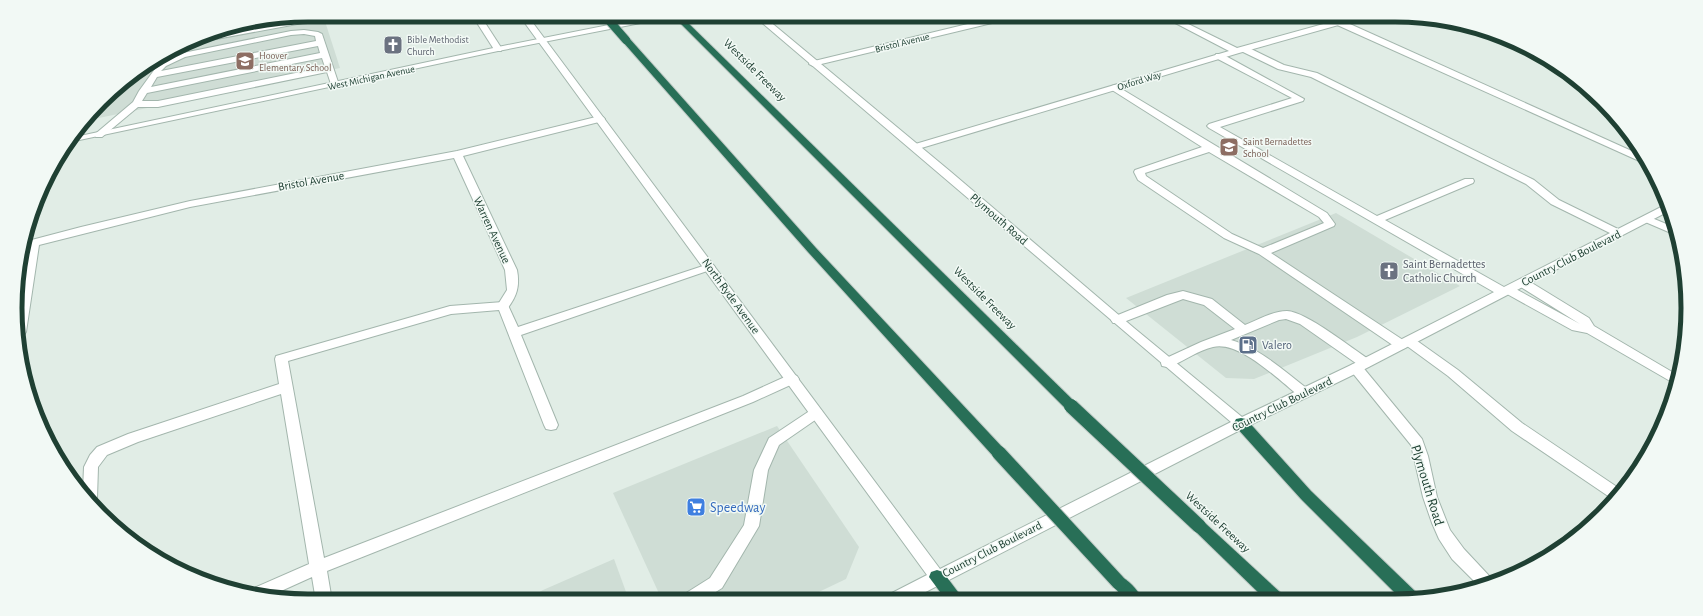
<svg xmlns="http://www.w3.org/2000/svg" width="1703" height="616" font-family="'Alegreya Sans',sans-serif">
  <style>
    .built { fill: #cfddd5 }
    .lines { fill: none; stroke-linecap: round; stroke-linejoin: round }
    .service-casing { stroke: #a3b6ad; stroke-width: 2 }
    .minor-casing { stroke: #a3b6ad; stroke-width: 2 }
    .tertiary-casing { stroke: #a3b6ad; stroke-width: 2 }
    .motorway-casing { stroke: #c0cac6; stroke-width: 2 }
    .service { fill: #fff; fill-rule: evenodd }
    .minor { fill: #fff; fill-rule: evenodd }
    .tertiary { fill: #fff; fill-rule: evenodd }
    .motorway { fill: #286f57; fill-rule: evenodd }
    .motorway-bridge-far1-casing { stroke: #c0cac6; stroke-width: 10; stroke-linecap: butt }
    .motorway-bridge-casing { stroke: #c0cac6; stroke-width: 16; stroke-linecap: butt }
    .motorway-bridge-far1 { stroke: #286f57; stroke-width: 8 }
    .motorway-bridge { stroke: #286f57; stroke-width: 14 }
    .labels { text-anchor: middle; stroke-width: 3; stroke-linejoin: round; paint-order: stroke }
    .far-worship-label { font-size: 10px; fill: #5b616d; stroke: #f2f9f5; text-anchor: start }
    .far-street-label { font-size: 10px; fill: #1f4033; stroke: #f2f9f5 }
    .far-education-label { font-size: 10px; fill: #785e54; stroke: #f2f9f5; text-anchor: start }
    .street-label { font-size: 12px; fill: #1f4033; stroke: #f2f9f5 }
    .worship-label { font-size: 12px; fill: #5b616d; stroke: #f2f9f5; text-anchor: start }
    .service-label { font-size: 12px; fill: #4e5e75; stroke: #f2f9f5; text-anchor: start }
    .near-street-label { font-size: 14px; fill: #1f4033; stroke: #f2f9f5 }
    .near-shop-label { font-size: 14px; fill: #366cbe; stroke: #f2f9f5; text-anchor: start }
    .rim { fill: none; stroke: #1f4033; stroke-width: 5 }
  </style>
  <rect width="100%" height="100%" fill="#e1ede6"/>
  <g class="built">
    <path d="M308 15H323L340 68 89 120 115 88 162 54 214 31Z"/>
    <path d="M1336 213 1460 286 1357 337 1254 379 1226 378 1126 298Z"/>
    <path d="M777 426 859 547 846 579 802 600H662L613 493Z"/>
    <path d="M614 559 629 600 524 601 543 590Z"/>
  </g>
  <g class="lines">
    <g class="service-casing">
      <g id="service">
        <path d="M472 15H480L502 49 501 51H495Z"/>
        <path d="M305 18 309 20 308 22 189 44 186 43 197 38Z"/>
        <path d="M1335 20H1341L1645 157 1650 165 1646 164 1335 24Z"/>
        <path d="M304 30 318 32 322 34 339 85 338 87H332L327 72 158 107H138L102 137H96L94 135 133 102 139 91 160 62 183 53 291 31ZM304 34 315 36 316 41 161 71 166 66 185 57 291 35ZM318 46 320 53 151 87 157 77ZM322 58 325 67 158 101H142L147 93Z"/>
        <path d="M1241 47H1247L1284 65 1317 73 1534 180 1559 200 1622 231 1623 233 1622 235H1614L1551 204 1526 184 1311 77 1278 69 1241 51Z"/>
        <path d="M1216 54H1222L1304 99 1303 101 1220 127 1377 216 1465 179H1473L1474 181 1473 183 1385 220 1504 287H1512L1580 324 1519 286 1517 283 1519 280H1527L1589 318 1594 326 1679 376 1677 385 1587 333 1572 330 1507 294 1499 295 1209 128 1207 126 1209 124 1292 98 1216 58 1215 56Z"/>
        <path d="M1115 85 1327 213 1335 224 1334 226 1271 253 1403 340 1405 338 1409 337 1413 338 1458 370 1522 423 1620 489 1612 499 1611 498 1512 431 1448 376 1407 346 1405 348 1401 349 1397 348 1259 254 1224 238 1138 180 1134 172 1135 170 1202 147 1112 90 1111 88 1112 86ZM1209 152 1319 217 1324 223 1263 248 1232 234 1146 176 1145 173Z"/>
        <path d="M1647 216 1676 228 1678 236 1643 221 1642 219Z"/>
        <path d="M709 264 713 265 715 267 713 269 521 335 558 425 556 429 551 430 546 429 544 425 499 310 451 314 288 361 324 558 743 396 787 376 792 374 797 376 799 379 797 382 753 402 327 571 332 601H316L312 577 270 596 250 593 252 589 309 564 281 394 138 442 107 455 98 467 97 498 95 502 83 490 84 467 90 455 97 447 128 434 279 384 275 359 276 356 450 306 503 302 507 303 518 327Z"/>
        <path d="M1183 291 1212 299 1245 325C1258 320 1273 311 1287 311 1307 312 1351 348 1370 360L1371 363 1370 366 1365 367 1360 366 1300 324 1286 319 1279 320 1231 340C1261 349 1284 371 1309 390L1311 393 1309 396 1304 398 1299 396C1280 381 1239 340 1213 347 1199 350 1185 360 1172 366L1167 367 1162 366 1161 363 1162 360 1201 342 1235 329 1204 305 1183 299 1121 323H1113L1111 320 1113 317 1167 295Z"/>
        <path d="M816 408 821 410 823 413 821 416 779 445 768 470 759 526 722 588 703 600H681L683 595 710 578 744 525 754 470 769 438 811 410Z"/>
      </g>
    </g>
    <g class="minor-casing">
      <g id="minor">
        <path d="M659 15H675L671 17 498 51 70 142 75 137 498 47Z"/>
        <path d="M1005 15H1018L1017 17 813 66 809 64 810 62Z"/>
        <path d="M1160 15H1170L1237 48 1356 15H1368L1367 17 1239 53 918 149H912L910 147 912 145 1229 51Z"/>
        <path d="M600 116 603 117 605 119 603 121 463 156 517 270C520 286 517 296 507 309H499L497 306 507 290 505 270 454 158 190 207 39 245 26 332 24 335 20 336 19 303 28 248 22 249 24 242 81 227 190 201 457 151Z"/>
        <path d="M1356 364 1361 365 1422 439 1428 456 1437 497 1450 530 1464 549 1493 580 1478 585 1452 559 1439 539 1432 523 1423 497 1411 445 1351 371 1350 368 1351 365Z"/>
      </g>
    </g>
    <g class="tertiary-casing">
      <path id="tertiary" d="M519 15H527L940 569 1231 422 753 15H762L951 172 1134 328 1242 417 1351 365 1665 205 1668 204 1671 210 1361 371 1246 427 910 600H886L888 595 927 575Z"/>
    </g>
    <g class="motorway-casing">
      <g id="motorway">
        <path d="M672 15H680L1076 403 1078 406 1076 409 1071 411 1066 409Z"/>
        <path d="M623 38H629L816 248 1004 449 1006 453 1004 457 999 458 994 457 808 252 623 42Z"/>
        <path d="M1241 418 1246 419 1311 491 1418 594 1420 598 1401 599 1301 499 1236 427 1234 423 1236 419Z"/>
        <path d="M1199 520 1204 522 1282 594 1284 599H1265L1194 530 1191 526 1194 522Z"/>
        <path d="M937 570 943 572 964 600H946L929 577 931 572Z"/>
        <path d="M1119 576C1128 579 1138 590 1142 599H1124L1111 583 1113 578Z"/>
      </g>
    </g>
    <use href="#service" class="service"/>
    <use href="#minor" class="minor"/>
    <use href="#tertiary" class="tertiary"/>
    <use href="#motorway" class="motorway"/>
    <g class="motorway-bridge-far1-casing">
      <path id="motorway-bridge-far1" d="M605 16 626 40"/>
    </g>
    <g class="motorway-bridge-casing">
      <g id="motorway-bridge">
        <path d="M1071 406 1199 526"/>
        <path d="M999 453 1119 583"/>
      </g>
    </g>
    <use href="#motorway-bridge-far1" class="motorway-bridge-far1"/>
    <use href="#motorway-bridge" class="motorway-bridge"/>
  </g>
  <defs>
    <g id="church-square" transform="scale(1)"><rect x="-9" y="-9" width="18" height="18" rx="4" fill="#6b7280" stroke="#f2f9f5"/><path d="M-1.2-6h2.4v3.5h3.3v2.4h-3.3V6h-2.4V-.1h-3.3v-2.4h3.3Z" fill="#fff"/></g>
    <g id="school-square" transform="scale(1)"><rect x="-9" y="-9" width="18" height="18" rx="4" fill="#8d6e63" stroke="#f2f9f5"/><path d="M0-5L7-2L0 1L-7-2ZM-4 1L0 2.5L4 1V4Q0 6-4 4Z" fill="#fff"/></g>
    <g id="fuel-square" transform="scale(1)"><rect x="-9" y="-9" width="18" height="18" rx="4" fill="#5c6f8a" stroke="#f2f9f5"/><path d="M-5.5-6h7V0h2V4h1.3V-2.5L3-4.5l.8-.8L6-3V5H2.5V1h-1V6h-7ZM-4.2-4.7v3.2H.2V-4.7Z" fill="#fff"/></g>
    <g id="supermarket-square" transform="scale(1)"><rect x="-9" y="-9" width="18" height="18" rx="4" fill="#3f7fe0" stroke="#f2f9f5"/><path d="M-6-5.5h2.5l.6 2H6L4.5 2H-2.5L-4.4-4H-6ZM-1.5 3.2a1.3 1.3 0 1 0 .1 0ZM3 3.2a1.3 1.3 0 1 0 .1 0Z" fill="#fff"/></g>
  </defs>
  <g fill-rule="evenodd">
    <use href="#church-square" x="393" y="45"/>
    <use href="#school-square" x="245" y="61"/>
    <use href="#school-square" x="1229" y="147"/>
    <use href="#church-square" x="1389" y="271"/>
    <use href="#fuel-square" x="1248" y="345"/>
    <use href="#supermarket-square" x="696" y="507"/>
  </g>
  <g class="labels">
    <g class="far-worship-label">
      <text x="407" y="43">Bible Methodist<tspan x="407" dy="12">Church</tspan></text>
    </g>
    <g class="far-street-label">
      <text transform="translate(902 42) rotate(-14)" y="4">Bristol Avenue</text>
      <text transform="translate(371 77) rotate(-12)" y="4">West Michigan Avenue</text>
      <text transform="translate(1139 80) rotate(-17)" y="4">Oxford Way</text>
    </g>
    <g class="far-education-label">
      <text x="259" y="59">Hoover<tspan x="259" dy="12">Elementary School</tspan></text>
      <text x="1243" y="145">Saint Bernadettes<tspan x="1243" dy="12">School</tspan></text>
    </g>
    <g class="street-label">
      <text transform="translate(755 70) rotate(45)" y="4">Westside Freeway</text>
      <text transform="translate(311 181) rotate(-10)" y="4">Bristol Avenue</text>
      <text transform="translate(999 219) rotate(41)" y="4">Plymouth Road</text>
      <text transform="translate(492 230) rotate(65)" y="4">Warren Avenue</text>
      <text transform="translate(1571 258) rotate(-27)" y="4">Country Club Boulevard</text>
      <text transform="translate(731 296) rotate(54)" y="4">North Ryde Avenue</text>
      <text transform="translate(985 298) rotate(45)" y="4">Westside Freeway</text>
      <text transform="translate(1282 404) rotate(-26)" y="4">Country Club Boulevard</text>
      <text transform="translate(1218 522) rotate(43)" y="4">Westside Freeway</text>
      <text transform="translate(992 549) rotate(-27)" y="4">Country Club Boulevard</text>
    </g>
    <g class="worship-label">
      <text x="1403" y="268">Saint Bernadettes<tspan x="1403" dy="14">Catholic Church</tspan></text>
    </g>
    <g class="service-label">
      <text x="1262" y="349">Valero</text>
    </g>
    <g class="near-street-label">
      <text transform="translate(1428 485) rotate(73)" y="5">Plymouth Road</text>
    </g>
    <g class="near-shop-label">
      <text x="710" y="512">Speedway</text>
    </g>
  </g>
  <path d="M0 0H1703V616H0ZM308 22H1395A286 286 0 0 1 1681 308V308A286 286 0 0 1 1395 594H308A286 286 0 0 1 22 308V308A286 286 0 0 1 308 22Z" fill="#f2f9f5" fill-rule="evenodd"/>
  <path class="rim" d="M308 22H1395A286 286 0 0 1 1681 308V308A286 286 0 0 1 1395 594H308A286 286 0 0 1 22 308V308A286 286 0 0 1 308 22Z"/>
</svg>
